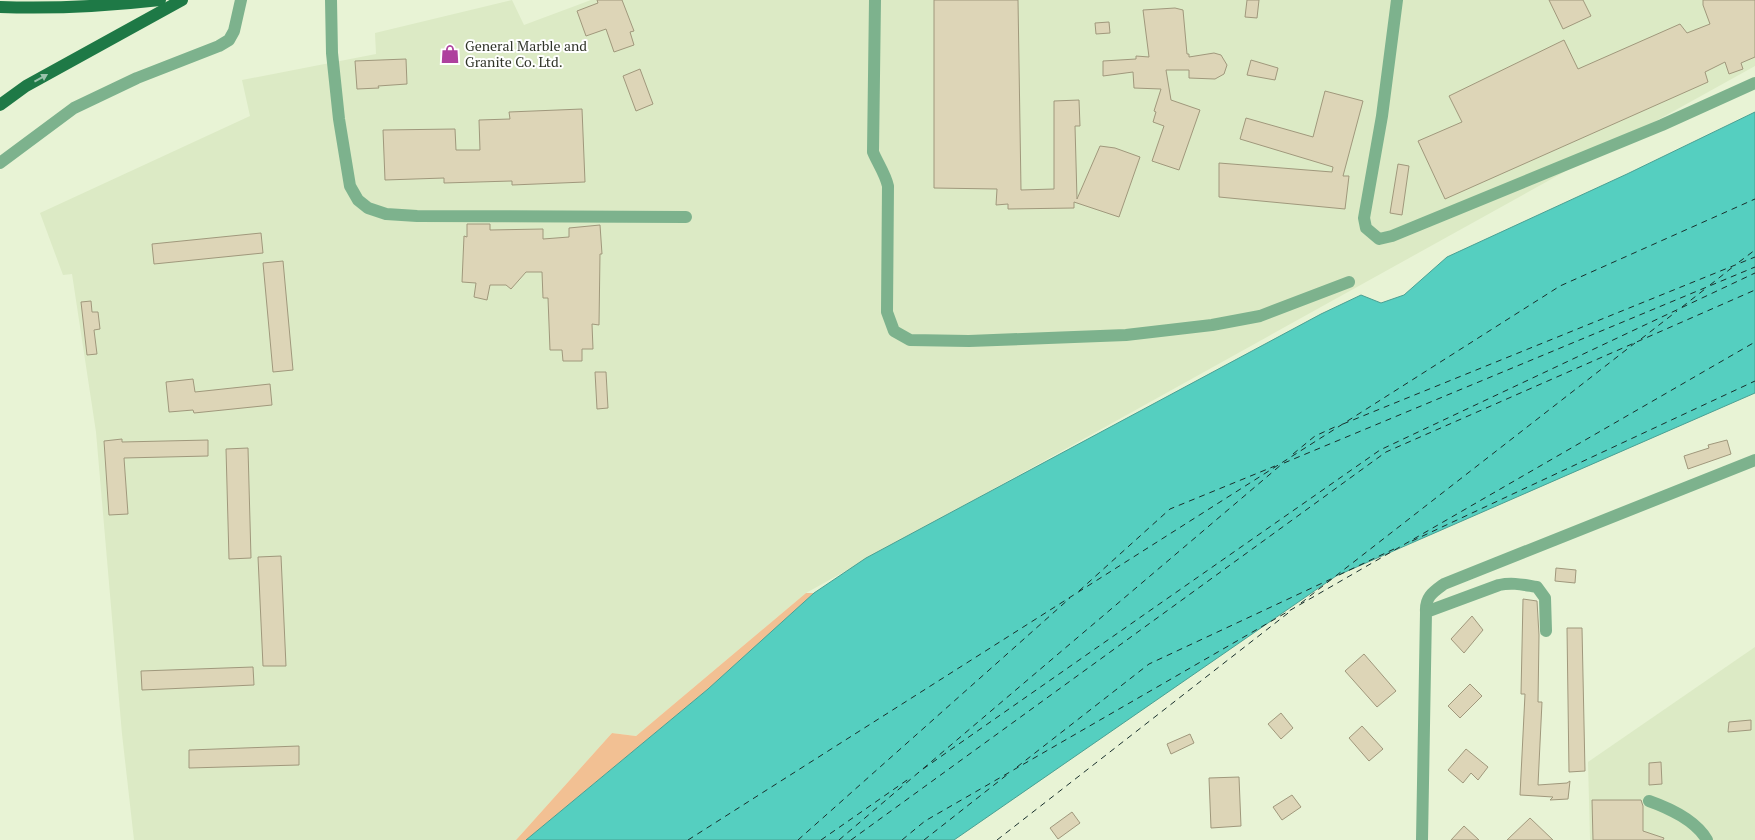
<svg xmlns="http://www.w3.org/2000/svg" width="1755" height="840" font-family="'PT Serif',serif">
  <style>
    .built { fill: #dceac5 }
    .green { fill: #f2c093 }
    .water { fill: #55cfc0; stroke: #4aa093 }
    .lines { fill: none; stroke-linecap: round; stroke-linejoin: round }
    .ferry { stroke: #192f2c; stroke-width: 1; stroke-dasharray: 6 5; stroke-linecap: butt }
    .building { fill: #ddd5b7; stroke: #a0987c }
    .minor { stroke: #7db28d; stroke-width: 12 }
    .major { stroke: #1e7946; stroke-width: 12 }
    .oneway { fill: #9ac3ac }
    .labels { text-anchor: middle; stroke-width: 4; stroke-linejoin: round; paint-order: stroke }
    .poi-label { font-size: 14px; fill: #303429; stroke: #fff; text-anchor: start }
  </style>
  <rect width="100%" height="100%" fill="#e8f3d5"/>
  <g class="built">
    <path d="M512 0 524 25 591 0H1755V66L806 593 636 736 612 733 516 840H134L122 734 96 432 72 274 63 275 40 213 250 116 242 80 376 54 375 33Z"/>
    <path d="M1755 647V840H1590L1588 762Z"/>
  </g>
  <path class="green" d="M806 593H814L708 689 526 840H516L612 733 636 736Z"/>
  <path class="water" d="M1755 112V393L1336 576 954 840H526L708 689 814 593 866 558 1321 314 1361 295 1381 303 1404 295 1447 257 1627 174Z"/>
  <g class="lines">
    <g class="ferry">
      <path d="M1739 262 1755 250"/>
      <path d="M1710 285 1734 266"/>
      <path d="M1682 307 1705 289"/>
      <path d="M1641 339 1677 311"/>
      <path d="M1343 424 1755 257"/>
      <path d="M1293 454 1315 436 1337 426"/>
      <path d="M1284 463 1755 267"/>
      <path d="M1412 541 1755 381"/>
      <path d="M1339 575 1394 549"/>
      <path d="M1079 591 1170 509 1275 466"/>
      <path d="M1301 603 1635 343"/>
      <path d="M1017 767 1149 664 1331 579"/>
      <path d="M923 769 1380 450 1755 273"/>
      <path d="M688 840 1560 286 1755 199"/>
      <path d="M798 840 1070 598"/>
      <path d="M821 840 910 778"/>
      <path d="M839 840 1282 464"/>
      <path d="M851 840 1386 452 1755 290"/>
      <path d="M902 840 925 821 1755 342"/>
      <path d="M924 840 1008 774"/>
      <path d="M997 840 1292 610"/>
    </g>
  </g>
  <g class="building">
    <path d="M597 0H622L634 31 630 32 634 45 614 52 606 29 586 36 577 11 598 3Z"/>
    <path d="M934 0H1018L1021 190 1054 189V101L1079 100 1080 126H1075L1077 199 1100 146 1115 148 1140 157 1119 217 1074 202V208L1008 209V204L996 205 997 189 934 188Z"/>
    <path d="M1247 0H1259L1257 18 1245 17Z"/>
    <path d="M1549 0H1583L1591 16 1563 29Z"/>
    <path d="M1703 0H1755V57L1741 63 1743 69 1729 74 1725 62 1705 72 1708 82 1445 199 1418 141 1462 122 1449 96 1564 40 1578 69 1680 24 1687 33 1710 24 1703 5Z"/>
    <path d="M1175 8 1183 10 1187 54H1189V57L1214 53 1221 55 1227 65 1224 74 1215 79 1189 78V70H1166L1171 100 1200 110 1179 170 1152 161 1164 126 1153 122 1156 112 1154 111 1161 89 1134 88 1133 72 1103 76V61L1136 59V56L1149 57 1143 10Z"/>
    <path d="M1109 22 1110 33 1096 34 1095 23Z"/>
    <path d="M406 59 407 84 378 86 379 88 357 89 355 61Z"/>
    <path d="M1251 60 1278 68 1275 80 1247 75Z"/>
    <path d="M640 69 653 104 636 111 623 76Z"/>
    <path d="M1325 91 1363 101 1343 176H1349L1345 209 1219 197V163L1332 172 1333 167 1240 139 1246 118 1313 137Z"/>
    <path d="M582 109 585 182 512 185V181L444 183V178L385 180 383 130 455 129 456 150H480L479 120 510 119 509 112Z"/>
    <path d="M1398 164 1409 166 1402 215 1390 213Z"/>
    <path d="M467 224H490V230L543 229V239L569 237V228L600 225 602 254H600L599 325 592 324 593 349H582V361H563L562 350H550L548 298H543L542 272H526L511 289 506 285H490L487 300 474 297 476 283 462 282 464 236 467 237Z"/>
    <path d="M261 233 263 253 154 264 152 244Z"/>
    <path d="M283 261 293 370 273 372 263 263Z"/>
    <path d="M91 301 92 312H98L100 329 94 330 97 354 87 355 81 302Z"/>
    <path d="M595 372H606L608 408 597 409Z"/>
    <path d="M193 379 195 392 270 384 272 405 194 413 193 410 169 412 166 382Z"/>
    <path d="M122 439V442L208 440V456L124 458 128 514 109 515 104 441Z"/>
    <path d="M1727 440 1731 454 1688 469 1684 456 1709 448 1708 445Z"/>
    <path d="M248 448 251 558 229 559 226 449Z"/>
    <path d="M281 556 286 666H263L258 557Z"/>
    <path d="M1556 568 1576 570 1575 583 1555 581Z"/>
    <path d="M1523 599 1537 601 1539 635 1538 702H1542L1538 785 1567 783 1570 781 1568 799 1550 800 1553 797 1520 795 1525 694H1521Z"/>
    <path d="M1472 616 1483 630 1464 653 1451 639Z"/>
    <path d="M1567 628H1582L1585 771 1569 772Z"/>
    <path d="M1364 654 1396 691 1377 707 1345 671Z"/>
    <path d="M253 667 254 685 142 690 141 671Z"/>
    <path d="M1470 684 1482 696 1460 718 1448 706Z"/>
    <path d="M1281 713 1293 728 1281 739 1268 724Z"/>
    <path d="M1751 720V730L1728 732 1729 722Z"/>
    <path d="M1362 726 1383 749 1369 761 1349 738Z"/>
    <path d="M1190 734 1194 743 1171 754 1167 744Z"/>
    <path d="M299 746V765L189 768V750Z"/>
    <path d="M1466 749 1488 767 1478 780 1471 773 1463 783 1448 770Z"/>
    <path d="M1661 762 1662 784 1649 785V763Z"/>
    <path d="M1239 777 1241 826 1211 828 1209 778Z"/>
    <path d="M1292 795 1301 807 1282 820 1273 807Z"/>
    <path d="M1592 800H1641L1643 806V831L1664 838 1663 840H1593Z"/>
    <path d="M1072 812 1080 823 1058 839 1050 828Z"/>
    <path d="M1530 818 1553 840H1507Z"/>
    <path d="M1464 826 1479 840H1451Z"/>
  </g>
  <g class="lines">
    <g class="minor">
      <path d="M331 0 332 53 339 119 350 186 358 200 368 208 386 214 417 216 686 217"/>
      <path d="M875 0 873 152C878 164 885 173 888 186L887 312 894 331 910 340 969 341 1126 335 1212 325 1260 316 1349 282"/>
      <path d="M1397 0 1382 116 1364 218 1366 228 1379 239 1392 236 1662 125 1755 83"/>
      <path d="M0 163 74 108 137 78 219 46 229 40 234 31 241 0"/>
      <path d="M1426 612C1425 597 1433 592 1444 584L1755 460"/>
      <path d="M1649 801C1669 808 1696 821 1707 840"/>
      <path d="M1422 840 1426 612 1499 585C1513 582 1524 585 1537 587L1545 598 1546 631"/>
    </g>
    <g class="major">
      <path d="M0 7C53 9 107 6 160 0"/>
      <path d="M0 105 26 86 182 0"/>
    </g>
  </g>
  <defs><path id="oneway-solid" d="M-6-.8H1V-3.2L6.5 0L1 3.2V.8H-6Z" transform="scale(1.25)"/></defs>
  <use class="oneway" href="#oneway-solid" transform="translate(41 78) rotate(-29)"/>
  <defs>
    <g id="shop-bare" transform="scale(1.5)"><path d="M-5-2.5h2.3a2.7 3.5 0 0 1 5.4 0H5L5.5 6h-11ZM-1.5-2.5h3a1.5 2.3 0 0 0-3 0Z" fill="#ae409e" stroke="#fff" stroke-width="2.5" paint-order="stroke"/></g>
  </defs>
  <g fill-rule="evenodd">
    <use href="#shop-bare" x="450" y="54"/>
  </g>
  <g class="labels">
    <g class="poi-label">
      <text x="465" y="51">General Marble and<tspan x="465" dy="16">Granite Co. Ltd.</tspan></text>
    </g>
  </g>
</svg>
